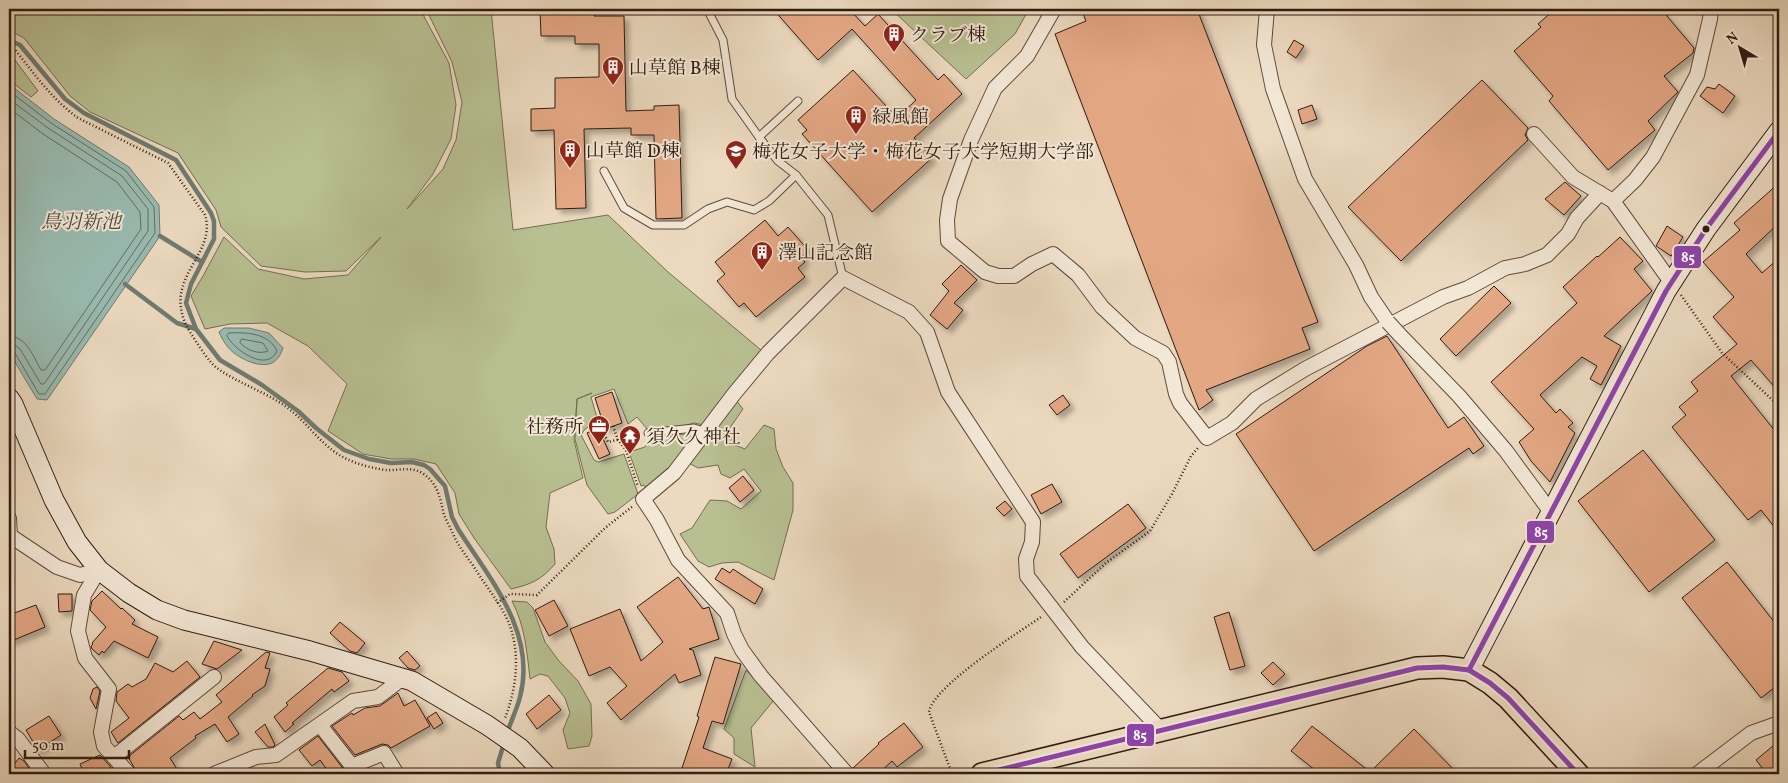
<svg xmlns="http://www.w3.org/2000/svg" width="1788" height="783" font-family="Vollkorn,'Noto Serif JP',serif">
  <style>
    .green { fill: #b8c092; stroke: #746e51 }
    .water { fill: #99bbb1; stroke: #6f7b71 }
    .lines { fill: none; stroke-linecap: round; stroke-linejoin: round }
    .shore { stroke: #646c60; stroke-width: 1 }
    .stream { stroke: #6f7b71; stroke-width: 4.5 }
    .building { fill: #e3a784; stroke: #301c10; filter: url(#shadow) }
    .lane-casing { stroke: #5f4c3c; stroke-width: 9 }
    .street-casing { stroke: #5f4c3c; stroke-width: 16 }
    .secondary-casing { stroke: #301c10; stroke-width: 21 }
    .primary-casing { stroke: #301c10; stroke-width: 24 }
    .path { stroke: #301c10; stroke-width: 2.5; stroke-dasharray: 1 2.5; stroke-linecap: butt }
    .lane { stroke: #f3e7d6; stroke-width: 7 }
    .street { stroke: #f3e7d6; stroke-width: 14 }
    .secondary { stroke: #f3e7d6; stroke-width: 19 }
    .primary { stroke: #ecdac0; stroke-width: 21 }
    .street-bridge-casing { stroke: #5f4c3c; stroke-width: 16; stroke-linecap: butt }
    .street-bridge { stroke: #f3e7d6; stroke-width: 14 }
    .bus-1-casing { stroke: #f3e7d6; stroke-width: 9 }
    .bus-1 { stroke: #8e44ad; stroke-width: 5 }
    .bus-dot { fill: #301c10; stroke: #f3e7d6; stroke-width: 2 }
    .labels { text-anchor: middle; stroke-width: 4; stroke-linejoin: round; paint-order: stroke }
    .poi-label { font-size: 19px; fill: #301c10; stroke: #f3e7d6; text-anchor: start }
    .water-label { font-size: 20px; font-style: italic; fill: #504c40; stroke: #f3e7d6 }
    .line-badge { stroke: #f3e7d6; stroke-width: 2 }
    .badge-label { font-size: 14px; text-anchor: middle; font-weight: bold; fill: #fff }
  </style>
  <defs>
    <filter id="shadow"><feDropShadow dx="4.5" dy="4.5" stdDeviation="2.5" flood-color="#0004"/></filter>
  </defs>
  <rect width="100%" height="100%" fill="#ecdac0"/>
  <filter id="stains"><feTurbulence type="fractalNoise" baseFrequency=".004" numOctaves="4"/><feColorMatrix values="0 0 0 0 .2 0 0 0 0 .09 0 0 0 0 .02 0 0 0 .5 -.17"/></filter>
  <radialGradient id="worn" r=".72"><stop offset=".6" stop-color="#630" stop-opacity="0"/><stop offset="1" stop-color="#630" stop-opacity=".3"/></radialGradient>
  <g class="green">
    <path d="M9 9H420L449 63 456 105 451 139 433 174 407 209 443 169 456 140 462 102 452 62 426 9H491L513 230 608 215 668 272 761 350 729 389 704 425 694 423 683 426 647 429 637 417 628 424 614 389 591 397 598 421 585 429 581 435 594 460 598 462 624 454 638 494 615 512 608 514 587 485 575 439 577 399 592 393 577 399 574 440 583 478 550 493 546 527 554 549 555 564C541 580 532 584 511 589L474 538 459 514 455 493 436 464 414 459H391L363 454 328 431 347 384 308 346 267 323 230 324 205 329 191 296 203 276 224 237 258 269 304 279 348 275 381 237 346 271 305 272 261 266 221 227 216 210 178 153 90 112 70 96 24 38 9 30Z"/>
    <path d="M891 9H1029L1015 34 966 79Z"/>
    <path d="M9 54 12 56 38 91 31 97 9 80Z"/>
    <path d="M736 400 743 409 727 432 735 445 745 449 764 425 774 429 776 449 783 467 793 483V510L774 580 738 562 722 563 709 567 698 561 680 534 692 528 710 500 727 501 741 509 761 491 744 469 730 478 721 474 718 465 698 468 689 463Z"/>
    <path d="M683 434 694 437 669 469 646 488 644 485 641 486 629 452 645 447 650 438H661Z"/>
    <path d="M512 601 527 602 533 608 545 642 559 661 578 681 591 704 592 736 589 746 568 749 563 730 570 713 565 698 548 676 540 674 530 679C527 652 525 626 512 601Z"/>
    <path d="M746 670 774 700 751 728 755 767 734 754V738L724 729Z"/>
  </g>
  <g class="water">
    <path d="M9 84 54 119 129 167 159 205 160 236 47 400 37 399 9 352Z"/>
    <path d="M224 328H249L269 333 283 348C281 354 278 360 272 363 259 369 235 357 227 346 224 342 221 337 219 332Z"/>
  </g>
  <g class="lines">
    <g class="shore">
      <path d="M9 91 51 123 126 171 154 207 155 233 45 394H39L15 353 9 350"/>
      <path d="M9 99 48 128 122 176 148 209V231L44 384H41L20 349 15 345 9 344"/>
      <path d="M9 108 43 134 117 182 140 212 141 229 45 370H41C33 356 27 337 9 336"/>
      <path d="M229 333C246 332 269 333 277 351 267 373 234 350 227 336Z"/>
      <path d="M242 339 263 343 268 351C258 355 247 350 240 343Z"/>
    </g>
    <g class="stream">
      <path d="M9 40 20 45 65 99 84 113 176 160 211 213 214 221V239L191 284 186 303 196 329 220 360 262 385 298 411 316 428 344 450 369 459 391 463 412 462 424 465 430 469 445 486 452 517 458 529C490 579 537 633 520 697 517 709 511 721 507 733"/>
      <path d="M160 236 202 262"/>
      <path d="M125 284 177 323 196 329"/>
      <path d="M500 774 498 763 504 743"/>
    </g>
  </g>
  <g class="building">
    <path d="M540 9H594V16H624L626 111 654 110V106L679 105 682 218 656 219 654 135H631V128L584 129 586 208 556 209 554 130 531 131V109L555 108V78L599 77V44H575V36H541Z"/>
    <path d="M773 9H849L865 26 878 14 938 80 944 74 962 94 914 138 932 158 872 212 802 134 807 130 798 120 853 70 897 118 916 100 852 29 818 60Z"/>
    <path d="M1081 9H1197L1318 322 1302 328 1310 349 1206 390 1213 400 1199 410 1055 34 1086 21Z"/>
    <path d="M1555 9H1661L1694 48 1693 53 1664 76 1678 92 1648 121 1655 130 1608 170 1549 101 1553 96 1514 51 1541 27 1538 24Z"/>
    <path d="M1294 40 1304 46 1296 58 1287 52Z"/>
    <path d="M1482 80 1528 128 1525 135 1528 140 1401 261 1348 207Z"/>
    <path d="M1719 84 1735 96 1723 113 1700 96 1707 87 1715 89Z"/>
    <path d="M1312 105 1317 119 1302 124 1298 110Z"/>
    <path d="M1565 182 1581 196 1564 215 1545 199Z"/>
    <path d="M1779 183V223L1746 254 1762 273 1779 258V392L1751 360 1731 376 1779 436V533L1761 510 1748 520 1672 427 1686 415 1679 407 1698 391 1691 382 1737 344 1713 317 1734 297 1703 262 1740 230 1734 223Z"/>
    <path d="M765 220 778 236 788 227 809 251 801 257 805 262 798 268 805 277 756 317 744 303 739 307 717 281 725 274 715 262Z"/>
    <path d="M1667 226 1683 237 1671 256 1656 246Z"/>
    <path d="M1620 237 1643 261 1634 269 1652 291 1604 336 1621 346 1601 385 1590 379 1597 366 1582 357 1540 395 1556 413 1560 409 1573 423 1568 427 1575 433 1550 482 1531 461 1519 442 1534 429 1491 382 1577 303 1563 287 1597 256 1598 257Z"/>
    <path d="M961 265 977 280 954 303 963 310 947 329 930 315 949 291 942 284Z"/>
    <path d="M1494 286 1511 303 1456 356 1440 339Z"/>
    <path d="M1387 336 1448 428 1464 417 1484 446 1473 454 1469 448 1314 551 1236 434 1367 346Z"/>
    <path d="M612 392 622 423 605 429 595 398Z"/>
    <path d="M1063 395 1070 405 1057 415 1049 405Z"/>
    <path d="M598 428 610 454 599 459 587 433Z"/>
    <path d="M1643 450 1715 540 1649 592 1578 501Z"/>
    <path d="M743 476 754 490 740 502 729 488Z"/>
    <path d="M1052 484 1062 502 1041 514 1031 495Z"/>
    <path d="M1005 501 1012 509 1004 516 996 508Z"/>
    <path d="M1128 504 1146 528 1078 578 1060 554Z"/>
    <path d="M1727 562 1779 628V684L1761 698 1682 598Z"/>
    <path d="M722 568 730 573 733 569 763 589 755 604 715 579Z"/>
    <path d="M678 577 703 609 709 607 719 639 689 649 693 650 701 675 679 683 675 674 621 720 607 703 627 686 610 667 589 676 570 629 620 609 641 661 663 642 637 607Z"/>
    <path d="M102 591 121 609 122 608 135 620 132 624 158 637 148 658 114 641 104 653 102 651 99 655 92 649 91 646 93 644 92 643 106 627 90 610 92 601Z"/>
    <path d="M58 594H72V611L59 612Z"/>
    <path d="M554 600 568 626 549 636 535 610Z"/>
    <path d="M36 605 45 627 9 642V615Z"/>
    <path d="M1229 612 1245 666 1230 670 1214 617Z"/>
    <path d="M340 622 365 643 357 653 350 651 330 633Z"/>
    <path d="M214 641 242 650 217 669 202 664Z"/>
    <path d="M407 651 420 666 415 670 408 668 399 658Z"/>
    <path d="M266 652 270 653 265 668 270 669 265 686 252 695 253 696 228 717 239 734 227 742 215 724 195 736 196 738 170 758 180 774H138L128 757 179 716 183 720 194 712 200 719 222 702 216 695Z"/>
    <path d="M715 657 741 664 723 724 712 721 703 748 732 759 726 774H680L699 717 697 716Z"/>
    <path d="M187 661 200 677 118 743 111 732 129 718 116 701 117 692 128 684 132 687 146 679 155 663 173 672Z"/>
    <path d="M1273 662 1285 674 1273 685 1261 673Z"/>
    <path d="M328 668 342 672 349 681 334 692 332 689 292 723 294 724 285 732 274 717 288 705 286 703Z"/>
    <path d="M97 687 100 691 96 709 90 698 93 689Z"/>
    <path d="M398 693 404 706 415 700 430 726 391 748 388 745 382 744 355 755 332 726 352 713 353 715 365 708 380 706Z"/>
    <path d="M549 695 561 710 537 729 526 714Z"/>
    <path d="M436 712 443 723 434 729 427 718Z"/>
    <path d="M49 716 61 735 38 750 26 730Z"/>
    <path d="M904 723 923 747 897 767 892 761 878 774H858L853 768 879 744 878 743Z"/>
    <path d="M265 724 275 745 273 747H268L255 732Z"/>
    <path d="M1312 726 1370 772 1414 729 1458 774H1320L1291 751Z"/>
    <path d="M318 736 345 771 349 774H330L320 760 312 766 299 750Z"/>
    <path d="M1779 741V774H1767L1756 760Z"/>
    <path d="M100 755 110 766 114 774H84L80 764Z"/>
    <path d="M19 758 24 761 33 774H9V771Z"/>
  </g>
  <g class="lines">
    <g class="lane-casing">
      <g id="lane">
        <path d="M707 9 723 40 732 99 759 137 778 161 796 175 828 215 843 278"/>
        <path d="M759 137 798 101"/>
        <path d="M604 171 624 208 653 225H684L708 209 727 202 754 210 769 201 796 175"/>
        <path d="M648 433 694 428 706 432"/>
      </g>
    </g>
    <g class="street-casing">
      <g id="street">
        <path d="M1054 9 1027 56 995 88 971 140 950 199 947 220 948 241 985 272 998 276H1014L1032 264 1053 254 1078 275 1102 307 1135 338 1163 353 1169 362 1176 394 1180 403 1207 438 1232 423 1256 399 1305 369 1443 297 1468 288 1505 268 1525 264 1547 255 1568 234 1577 218 1600 193"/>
        <path d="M1267 9 1264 45 1273 89 1305 179 1356 265 1371 297 1388 322"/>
        <path d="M1534 134 1573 177 1613 201 1666 275 1672 281"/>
        <path d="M1613 201 1635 180 1653 157 1697 75 1710 19 1711 9"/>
        <path d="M1399 334 1459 396 1506 451 1550 511"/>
        <path d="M9 518 10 537"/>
        <path d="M9 535 57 567 80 575 99 570"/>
        <path d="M99 570 84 595 78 631 85 658 109 689 101 732 104 746 129 774"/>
        <path d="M320 725 352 766 384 753 397 774"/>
        <path d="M9 732 18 739 44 774"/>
        <path d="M114 757 214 677"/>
        <path d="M214 774 256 757 276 755 353 701 378 697 403 678"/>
        <path d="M847 774 761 676 742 650 734 634 727 613 678 560 657 520 643 499 674 473 734 394 768 353 843 278 909 312 927 332 948 392 1033 522 1032 542 1026 559 1027 576 1082 647 1162 731"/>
        <path d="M1697 774 1751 733 1779 723"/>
      </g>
    </g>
    <g class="secondary-casing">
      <g id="secondary">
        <path d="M9 398 13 404 54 500 77 542 99 570 129 593 157 610 184 620 310 651 412 681 487 725 520 748 545 774"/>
        <path d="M1469 670 1666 291 1706 229 1779 131"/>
      </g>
    </g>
    <g class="primary-casing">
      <path id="primary" d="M982 774 1417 668 1443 667 1469 670 1490 683 1508 698 1578 774"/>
    </g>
    <g class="path">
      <path d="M9 48 16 51C35 75 53 100 78 118L168 163 205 215C218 256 158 279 190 332 195 340 210 364 217 368 239 384 267 392 289 409 310 425 323 449 349 460 360 465 373 468 385 470 398 471 411 466 422 473 438 483 440 498 444 515 447 522 451 529 454 536 459 547 467 557 474 567 486 587 504 607 511 629 520 658 516 690 505 718"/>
      <path d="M1681 295 1722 353 1779 406"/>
      <path d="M613 426 618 440 626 450 638 487"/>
      <path d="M601 435 604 434 608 442 639 435"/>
      <path d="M1064 602 1106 563 1150 531 1172 494 1191 456 1198 448"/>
      <path d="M497 603 510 594 537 595 605 528 633 506"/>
      <path d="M952 774 929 712C933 686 1018 633 1041 617"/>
    </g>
    <use href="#lane" class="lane"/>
    <use href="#street" class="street"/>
    <use href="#secondary" class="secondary"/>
    <use href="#primary" class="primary"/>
    <g class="street-bridge-casing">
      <path id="street-bridge" d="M1388 322 1399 334"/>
    </g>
    <use href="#street-bridge" class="street-bridge"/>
    <g class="bus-1-casing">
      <g id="bus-1">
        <path d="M1469 670 1666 291 1706 229 1779 131"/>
        <path d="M982 774 1417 668 1443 667 1469 670 1490 683 1508 698 1578 774"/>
      </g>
    </g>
    <use href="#bus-1" class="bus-1"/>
  </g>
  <defs>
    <g id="building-pin" transform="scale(1.125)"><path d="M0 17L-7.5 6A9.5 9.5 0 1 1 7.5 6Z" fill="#8f2418" stroke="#f3e7d6"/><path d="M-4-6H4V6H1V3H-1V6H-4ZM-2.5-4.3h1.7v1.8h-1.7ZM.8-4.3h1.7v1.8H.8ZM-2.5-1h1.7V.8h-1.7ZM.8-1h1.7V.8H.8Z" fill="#fff"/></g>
    <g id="university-pin" transform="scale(1.125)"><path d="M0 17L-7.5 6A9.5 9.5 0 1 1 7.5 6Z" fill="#8f2418" stroke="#f3e7d6"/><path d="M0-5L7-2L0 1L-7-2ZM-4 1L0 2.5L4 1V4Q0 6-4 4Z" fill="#fff"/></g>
    <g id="office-pin" transform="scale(1.125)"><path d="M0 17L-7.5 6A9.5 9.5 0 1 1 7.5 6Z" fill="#8f2418" stroke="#f3e7d6"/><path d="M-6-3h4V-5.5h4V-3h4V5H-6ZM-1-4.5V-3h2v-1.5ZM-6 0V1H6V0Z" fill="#fff"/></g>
    <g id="temple-pin" transform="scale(1.125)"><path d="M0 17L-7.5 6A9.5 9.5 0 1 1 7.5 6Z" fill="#8f2418" stroke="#f3e7d6"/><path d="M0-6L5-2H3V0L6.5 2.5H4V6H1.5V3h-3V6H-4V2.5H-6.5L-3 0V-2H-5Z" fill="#fff"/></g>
  </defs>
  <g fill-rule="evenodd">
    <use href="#building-pin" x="894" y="34"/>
    <use href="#building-pin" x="613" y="67"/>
    <use href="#building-pin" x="856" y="116"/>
    <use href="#building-pin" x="570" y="150"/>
    <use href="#university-pin" x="736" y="151"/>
    <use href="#building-pin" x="762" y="252"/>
    <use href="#office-pin" x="599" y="426"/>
    <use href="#temple-pin" x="630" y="436"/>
  </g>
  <circle class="bus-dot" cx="1706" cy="229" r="4.5"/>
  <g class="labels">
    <g class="poi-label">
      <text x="910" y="41">クラブ棟</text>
      <text x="629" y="74">山草館 B棟</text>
      <text x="872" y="123">緑風館</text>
      <text x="586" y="157">山草館 D棟</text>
      <text x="752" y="158">梅花女子大学・梅花女子大学短期大学部</text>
      <text x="778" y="259">澤山記念館</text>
      <text x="583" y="433" text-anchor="end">社務所</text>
      <text x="646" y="443">須久久神社</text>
    </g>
    <g class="water-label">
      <text x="81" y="228">鳥羽新池</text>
    </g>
  </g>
  <g class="line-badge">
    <rect x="1673" y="245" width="29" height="24" rx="5" fill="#8e44ad"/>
    <rect x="1526" y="520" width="29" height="24" rx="5" fill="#8e44ad"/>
    <rect x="1126" y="723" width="29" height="24" rx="5" fill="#8e44ad"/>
  </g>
  <g class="badge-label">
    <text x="1688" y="262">85</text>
    <text x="1541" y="537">85</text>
    <text x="1140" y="740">85</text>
  </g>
  <rect width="1788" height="783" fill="none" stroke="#ecdac0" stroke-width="30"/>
  <rect x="10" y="10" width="1768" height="763" fill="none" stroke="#301c10" stroke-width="2.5"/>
  <rect x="15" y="15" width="1758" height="753" fill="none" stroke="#301c10"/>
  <g transform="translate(1740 48) rotate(322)" stroke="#f3e7d6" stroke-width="4" paint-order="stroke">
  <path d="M0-4L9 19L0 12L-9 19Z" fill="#301c10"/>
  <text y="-8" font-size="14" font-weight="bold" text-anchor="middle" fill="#301c10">N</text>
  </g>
  <path d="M25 750v8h104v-8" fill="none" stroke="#301c10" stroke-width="2.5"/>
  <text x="32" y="750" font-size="15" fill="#301c10" stroke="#f3e7d6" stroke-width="4" paint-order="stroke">50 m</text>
  <rect width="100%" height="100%" filter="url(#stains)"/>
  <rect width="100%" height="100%" fill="url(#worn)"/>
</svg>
